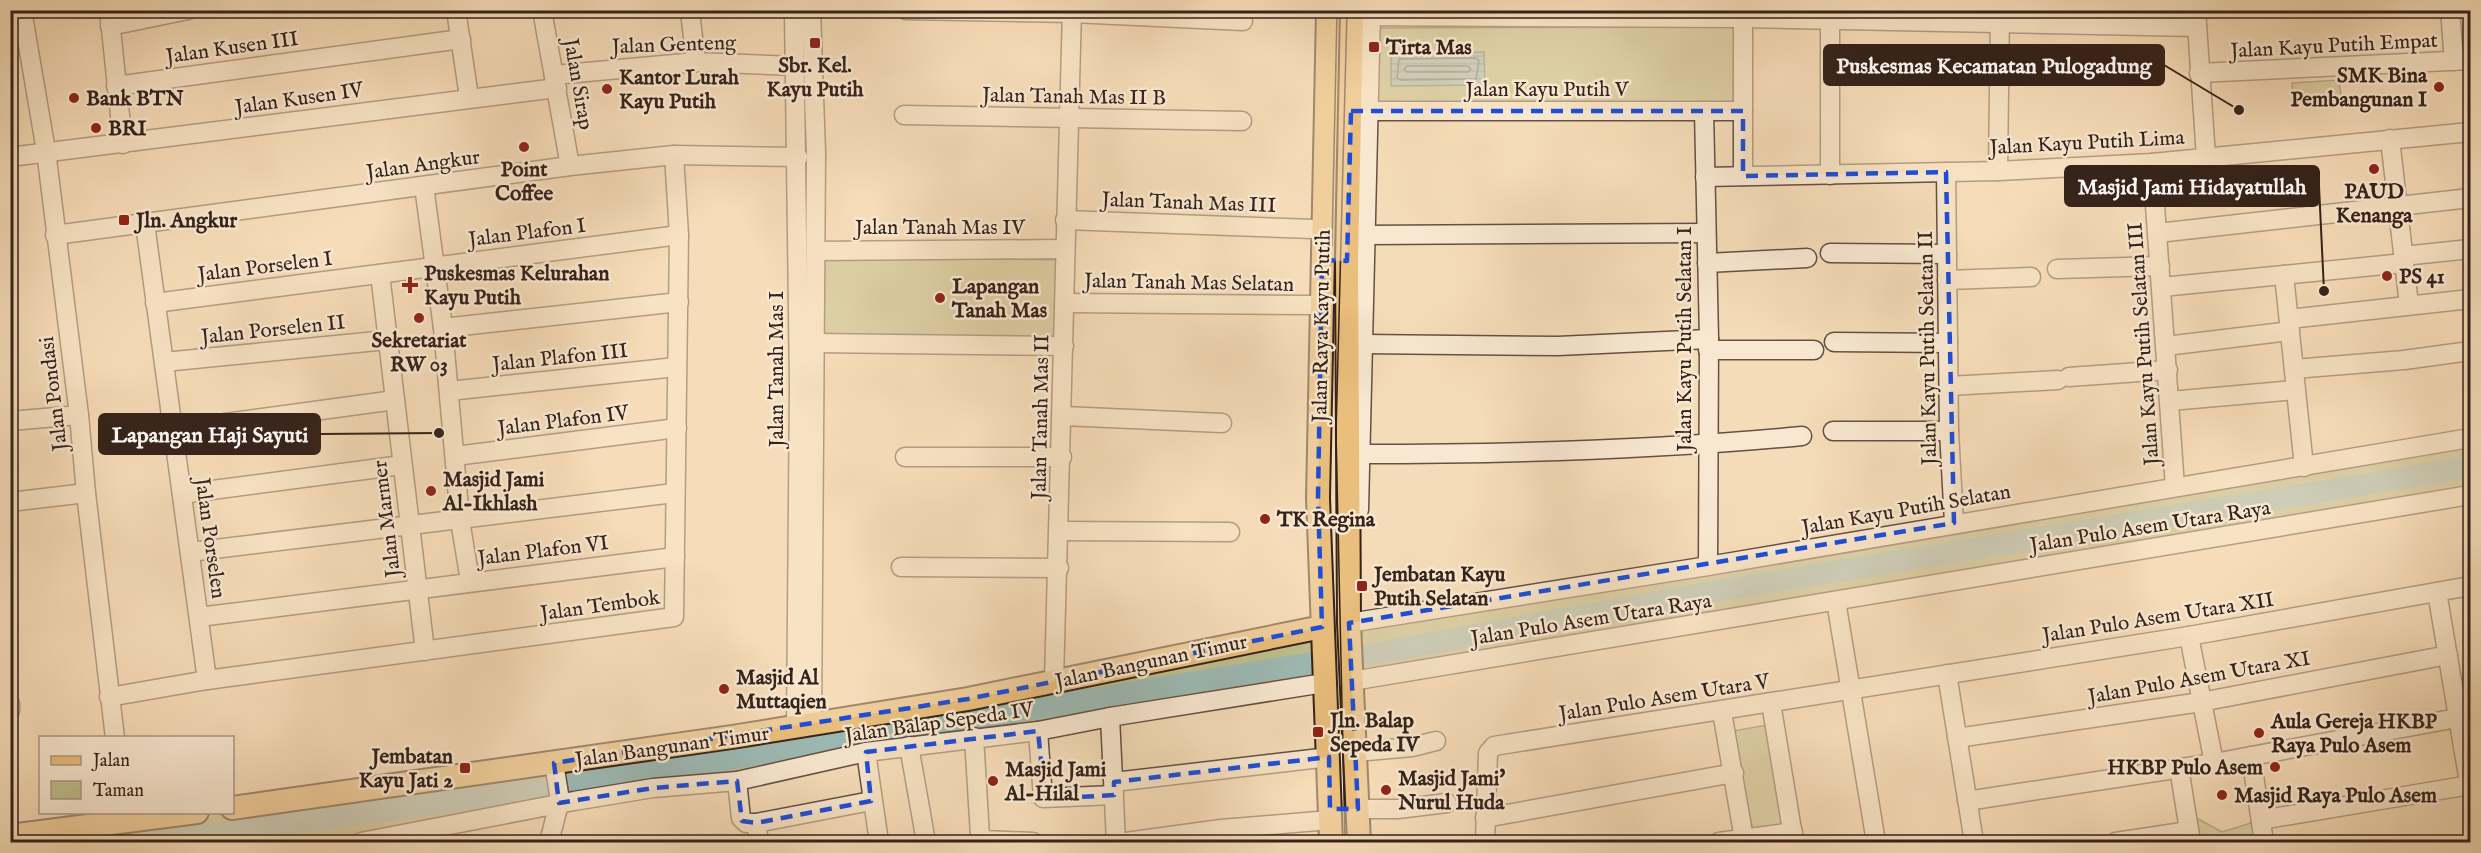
<svg xmlns="http://www.w3.org/2000/svg" width="2481" height="853" font-family="'IM FELL English',serif">
  <style>
    .green { fill: #bfbf8d; stroke: #7a7054; stroke-width: 1.5 }
    .water { fill: url(#water-rules); stroke: #737d77; stroke-width: 1.5 }
    .lines { fill: none; stroke-linecap: round; stroke-linejoin: round }
    .shore { stroke: #696e68; stroke-width: 1.5 }
    .river { stroke: #9dbab5; stroke-width: 22 }
    .minor-casing { stroke: #655042; stroke-width: 21 }
    .major-casing { stroke: #35221a; stroke-width: 26 }
    .minor { stroke: #f8e8d1; stroke-width: 18 }
    .major { stroke: #eabe7c; stroke-width: 22 }
    .tram { stroke: #35221a; stroke-width: 1.5 }
    .marked { fill: none; stroke: #1d4ed8; stroke-width: 4.5; stroke-dasharray: 12 8; stroke-linejoin: round }
    .poi-dot { fill: #8f2418; stroke: #f8e8d1; stroke-width: 2 }
    .labels { text-anchor: middle; stroke-width: 5; stroke-linejoin: round; paint-order: stroke }
    .street-label { font-size: 21px; fill: #35221a; stroke: #f8e8d1 }
    .poi-label { font-size: 21px; font-weight: bold; fill: #35221a; stroke: #f8e8d1; text-anchor: start }
    .leader { fill: none; stroke: #35221a; stroke-width: 2 }
    .callout-dot { fill: #35221a; stroke: #f8e8d1; stroke-width: 2 }
    .callout { fill: #35221a; stroke: #35221a; stroke-width: 2 }
    .callout-label { font-size: 22px; text-anchor: middle; font-weight: bold; fill: #fff }
  </style>
  <defs>
    <pattern id="water-rules" width="6" height="5" patternUnits="userSpaceOnUse" patternTransform="scale(1.5)"><rect width="6" height="5" fill="#9dbab5"/><path d="M0 2.5h6" fill="none" stroke="#819792"/></pattern>
  </defs>
  <rect width="100%" height="100%" fill="#f5dcb8"/>
  <filter id="stains"><feTurbulence type="fractalNoise" baseFrequency=".00333" numOctaves="4"/><feColorMatrix values="0 0 0 0 .2 0 0 0 0 .09 0 0 0 0 .02 0 0 0 .5 -.17"/></filter>
  <radialGradient id="worn" r=".72"><stop offset=".6" stop-color="#630" stop-opacity="0"/><stop offset="1" stop-color="#630" stop-opacity=".3"/></radialGradient>
  <g class="green">
    <path d="M1734 27 1733 109 1361 117 1365 28Z"/>
    <path d="M2339 80 2341 96 2293 100 2292 83Z"/>
    <path d="M820 256 1060 260 1059 340 819 336Z"/>
    <path d="M2470 438V495L1352 681 1349 623Z"/>
    <path d="M1322 627 1324 683 361 842H11L193 813 232 812 554 763Z"/>
    <path d="M1767 725 1786 831 1754 836 1733 731Z"/>
    <path d="M2191 815 2222 832 2254 822 2257 842H2196Z"/>
  </g>
  <path class="water" d="M1484 52 1485 85 1391 86V53Z"/>
  <g class="lines">
    <g class="shore">
      <path d="M1476 58 1479 61 1476 79 1400 80 1397 78 1399 59Z"/>
      <path d="M1407 66H1468L1471 69 1468 72H1407L1404 69Z"/>
    </g>
    <g class="river">
      <path d="M1361 656 1711 592 2470 467"/>
      <path d="M156 842 558 787 1312 663"/>
    </g>
    <g class="minor-casing">
      <g id="minor">
        <path d="M22 10 46 151 79 415 86 493 115 738"/>
        <path d="M109 10 123 144"/>
        <path d="M456 10 469 97"/>
        <path d="M542 10 570 166"/>
        <path d="M794 10 799 386 796 727"/>
        <path d="M811 10 816 153 812 725"/>
        <path d="M906 10 1072 13 1243 21"/>
        <path d="M2196 10 2206 157"/>
        <path d="M2450 10 2454 61"/>
        <path d="M690 12 696 62"/>
        <path d="M1352 16 1743 18 2197 27"/>
        <path d="M1830 21V175"/>
        <path d="M110 26 188 10"/>
        <path d="M2199 73 2470 60"/>
        <path d="M554 75 696 62 796 66"/>
        <path d="M116 86 461 39"/>
        <path d="M1358 111H1743"/>
        <path d="M1704 111 1709 339 1708 566"/>
        <path d="M904 115 1242 121"/>
        <path d="M2390 139 2409 305"/>
        <path d="M10 157 557 88"/>
        <path d="M2152 163 2175 487"/>
        <path d="M1998 171 2000 10"/>
        <path d="M1946 172 1949 431 1954 523"/>
        <path d="M1743 176V10"/>
        <path d="M1705 177 1998 171 2152 163 2470 132"/>
        <path d="M424 186 443 328 460 520 470 581"/>
        <path d="M1065 220 1313 229"/>
        <path d="M145 224 207 680"/>
        <path d="M2158 233 2470 198"/>
        <path d="M55 235 570 166 674 155 798 157"/>
        <path d="M1365 235 1706 233"/>
        <path d="M816 251 1064 249"/>
        <path d="M1830 253 1947 254"/>
        <path d="M2403 256 2470 249"/>
        <path d="M1707 263 1807 258"/>
        <path d="M2057 269 2160 266"/>
        <path d="M380 274 425 651"/>
        <path d="M2284 275 2304 467"/>
        <path d="M1947 280 2031 277"/>
        <path d="M2162 287 2404 263"/>
        <path d="M155 303 679 235"/>
        <path d="M1065 303 1312 305"/>
        <path d="M2289 319 2470 299"/>
        <path d="M443 328 679 302"/>
        <path d="M1834 342 1948 343"/>
        <path d="M815 343 1064 346"/>
        <path d="M1362 344 1558 346 1709 339"/>
        <path d="M2166 346 2290 331"/>
        <path d="M1708 350H1814"/>
        <path d="M164 362 387 340"/>
        <path d="M2294 369 2404 360 2470 351"/>
        <path d="M2069 377 2168 370"/>
        <path d="M1949 386 2058 380"/>
        <path d="M449 391 676 367"/>
        <path d="M2170 401 2295 390"/>
        <path d="M1063 416 1222 423"/>
        <path d="M10 421 79 415"/>
        <path d="M173 430 395 400"/>
        <path d="M1833 431H1949"/>
        <path d="M1361 454C1509 454 1655 450 1802 436"/>
        <path d="M455 456 677 428"/>
        <path d="M905 457H1062"/>
        <path d="M182 494 402 465"/>
        <path d="M10 502 86 493"/>
        <path d="M1359 510 1371 10"/>
        <path d="M1060 531 1230 532"/>
        <path d="M190 552 674 493"/>
        <path d="M901 567 1059 568"/>
        <path d="M2437 592 2470 788"/>
        <path d="M1836 601 1876 842"/>
        <path d="M199 617 675 557"/>
        <path d="M1349 623 1708 566 2470 438"/>
        <path d="M2189 636 2214 763"/>
        <path d="M1947 674 1974 842"/>
        <path d="M1054 681 1072 10"/>
        <path d="M1352 681 2470 495"/>
        <path d="M109 697 207 680 674 617 679 235 674 155"/>
        <path d="M1771 703 1794 842"/>
        <path d="M10 704V711"/>
        <path d="M1722 712 1744 839"/>
        <path d="M1110 717 1116 842"/>
        <path d="M1038 731 1043 798 1114 795"/>
        <path d="M974 737 980 836 984 840 1033 842"/>
        <path d="M1957 738 2201 702 2448 655"/>
        <path d="M909 746 926 842"/>
        <path d="M866 752 879 842"/>
        <path d="M1356 752 1412 747 1436 741"/>
        <path d="M2251 756 2264 842"/>
        <path d="M2179 768 2191 842"/>
        <path d="M737 781 741 818 746 823H756L759 842"/>
        <path d="M1114 782 1329 757"/>
        <path d="M1967 801 2214 763 2457 718"/>
        <path d="M1358 809H1398L1447 803"/>
        <path d="M1485 818 1734 773"/>
        <path d="M2261 820 2470 785"/>
        <path d="M756 823 871 801"/>
        <path d="M361 842 574 801 653 788 737 781 866 752 1038 731 1110 717 1324 683"/>
        <path d="M549 842 560 800 554 763"/>
        <path d="M1126 842 1221 829 1330 820"/>
        <path d="M1485 842 1488 753 1494 746 2189 636 2470 586"/>
        <path d="M1719 842 1793 832"/>
        <path d="M2116 842 2189 831"/>
      </g>
    </g>
    <g class="major-casing">
      <g id="major">
        <path d="M1328 10 1318 498 1331 842"/>
        <path d="M1352 10 1347 261 1349 623 1359 842"/>
        <path d="M232 808 732 737 968 699 1322 627"/>
        <path d="M10 836 197 812"/>
      </g>
    </g>
    <use href="#minor" class="minor"/>
    <use href="#major" class="major"/>
    <g class="tram">
      <path d="M1332 246 1337 10"/>
      <path d="M1345 842 1336 433 1347 10"/>
    </g>
  </g>
  <path d="M0 0H2481V853H0ZM1351 111H1743V176L1946 172 1954 523 1349 623 1358 809H1330L1329 757 1114 782V795L1045 799 1038 731 866 752 871 801 756 823 742 821 737 781 653 788 559 803 554 763 968 699 1322 627 1318 498 1322 260 1347 261Z" fill="#f5dcb8" fill-opacity=".55" fill-rule="evenodd"/>
  <path class="marked" d="M1351 111H1743V176L1946 172 1954 523 1349 623 1358 809H1330L1329 757 1114 782V795L1045 799 1038 731 866 752 871 801 756 823 742 821 737 781 653 788 559 803 554 763 968 699 1322 627 1318 498 1322 260 1347 261Z"/>
  <g class="poi-dot">
    <rect x="809" y="37" width="12" height="12" rx="3"/>
    <rect x="1368" y="41" width="12" height="12" rx="3"/>
    <circle cx="2439" cy="87" r="6"/>
    <circle cx="607" cy="89" r="6"/>
    <circle cx="74" cy="98" r="6"/>
    <circle cx="96" cy="128" r="6"/>
    <circle cx="524" cy="147" r="6"/>
    <circle cx="2374" cy="169" r="6"/>
    <rect x="118" y="214" width="12" height="12" rx="3"/>
    <circle cx="2387" cy="276" r="6"/>
    <path d="M407 276h6v6h6v6h-6v6h-6v-6h-6v-6h6z"/>
    <circle cx="940" cy="298" r="6"/>
    <circle cx="419" cy="318" r="6"/>
    <circle cx="431" cy="491" r="6"/>
    <circle cx="1265" cy="519" r="6"/>
    <rect x="1356" y="580" width="12" height="12" rx="3"/>
    <circle cx="724" cy="689" r="6"/>
    <rect x="1312" y="726" width="12" height="12" rx="3"/>
    <circle cx="2259" cy="733" r="6"/>
    <circle cx="2275" cy="767" r="6"/>
    <rect x="459" y="762" width="12" height="12" rx="3"/>
    <circle cx="993" cy="781" r="6"/>
    <circle cx="1386" cy="790" r="6"/>
    <circle cx="2222" cy="795" r="6"/>
  </g>
  <g class="labels">
    <g class="street-label">
      <text transform="translate(674 44) rotate(-2)" y="7">Jalan Genteng</text>
      <text transform="translate(2334 45) rotate(-3)" y="7">Jalan Kayu Putih Empat</text>
      <text transform="translate(232 47) rotate(-8)" y="7">Jalan Kusen III</text>
      <text transform="translate(579 84) rotate(80)" y="7">Jalan Sirap</text>
      <text x="1547" y="96">Jalan Kayu Putih V</text>
      <text transform="translate(1074 96) rotate(1)" y="7">Jalan Tanah Mas II B</text>
      <text transform="translate(299 98) rotate(-8)" y="7">Jalan Kusen IV</text>
      <text transform="translate(2087 142) rotate(-3)" y="7">Jalan Kayu Putih Lima</text>
      <text transform="translate(423 164) rotate(-8)" y="7">Jalan Angkur</text>
      <text transform="translate(1189 202) rotate(2)" y="7">Jalan Tanah Mas III</text>
      <text x="940" y="234">Jalan Tanah Mas IV</text>
      <text transform="translate(527 232) rotate(-7)" y="7">Jalan Plafon I</text>
      <text transform="translate(265 266) rotate(-7)" y="7">Jalan Porselen I</text>
      <text transform="translate(1189 282) rotate(1)" y="7">Jalan Tanah Mas Selatan</text>
      <text transform="translate(1321 326) rotate(-89)" y="7">Jalan Raya Kayu Putih</text>
      <text transform="translate(273 329) rotate(-6)" y="7">Jalan Porselen II</text>
      <text transform="translate(1684 339) rotate(-90)" y="7">Jalan Kayu Putih Selatan I</text>
      <text transform="translate(2143 344) rotate(-94)" y="7">Jalan Kayu Putih Selatan III</text>
      <text transform="translate(1927 348) rotate(-91)" y="7">Jalan Kayu Putih Selatan II</text>
      <text transform="translate(560 357) rotate(-6)" y="7">Jalan Plafon III</text>
      <text transform="translate(776 369) rotate(-90)" y="7">Jalan Tanah Mas I</text>
      <text transform="translate(53 394) rotate(-97)" y="7">Jalan Pondasi</text>
      <text transform="translate(1040 417) rotate(-89)" y="7">Jalan Tanah Mas II</text>
      <text transform="translate(563 420) rotate(-7)" y="7">Jalan Plafon IV</text>
      <text transform="translate(1906 509) rotate(-10)" y="7">Jalan Kayu Putih Selatan</text>
      <text transform="translate(386 519) rotate(-97)" y="7">Jalan Marmer</text>
      <text transform="translate(2150 526) rotate(-9)" y="7">Jalan Pulo Asem Utara Raya</text>
      <text transform="translate(211 538) rotate(82)" y="7">Jalan Porselen</text>
      <text transform="translate(543 550) rotate(-7)" y="7">Jalan Plafon VI</text>
      <text transform="translate(600 605) rotate(-8)" y="7">Jalan Tembok</text>
      <text transform="translate(2158 617) rotate(-9)" y="7">Jalan Pulo Asem Utara XII</text>
      <text transform="translate(1591 619) rotate(-9)" y="7">Jalan Pulo Asem Utara Raya</text>
      <text transform="translate(1151 661) rotate(-12)" y="7">Jalan Bangunan Timur</text>
      <text transform="translate(2199 677) rotate(-10)" y="7">Jalan Pulo Asem Utara XI</text>
      <text transform="translate(1664 697) rotate(-9)" y="7">Jalan Pulo Asem Utara V</text>
      <text transform="translate(939 722) rotate(-8)" y="7">Jalan Balap Sepeda IV</text>
      <text transform="translate(672 746) rotate(-8)" y="7">Jalan Bangunan Timur</text>
    </g>
    <g class="poi-label">
      <text x="1386" y="54">Tirta Mas</text>
      <text x="815" y="72" text-anchor="middle">Sbr. Kel.<tspan x="815" dy="24">Kayu Putih</tspan></text>
      <text x="2427" y="82" text-anchor="end">SMK Bina<tspan x="2427" dy="24">Pembangunan I</tspan></text>
      <text x="619" y="84">Kantor Lurah<tspan x="619" dy="24">Kayu Putih</tspan></text>
      <text x="86" y="105">Bank BTN</text>
      <text x="108" y="135">BRI</text>
      <text x="524" y="176" text-anchor="middle">Point<tspan x="524" dy="24">Coffee</tspan></text>
      <text x="2374" y="198" text-anchor="middle">PAUD<tspan x="2374" dy="24">Kenanga</tspan></text>
      <text x="136" y="227">Jln. Angkur</text>
      <text x="424" y="280">Puskesmas Kelurahan<tspan x="424" dy="24">Kayu Putih</tspan></text>
      <text x="2399" y="283">PS 41</text>
      <text x="952" y="293">Lapangan<tspan x="952" dy="24">Tanah Mas</tspan></text>
      <text x="419" y="347" text-anchor="middle">Sekretariat<tspan x="419" dy="24">RW 03</tspan></text>
      <text x="443" y="486">Masjid Jami<tspan x="443" dy="24">Al-Ikhlash</tspan></text>
      <text x="1277" y="526">TK Regina</text>
      <text x="1374" y="581">Jembatan Kayu<tspan x="1374" dy="24">Putih Selatan</tspan></text>
      <text x="736" y="684">Masjid Al<tspan x="736" dy="24">Muttaqien</tspan></text>
      <text x="1330" y="727">Jln. Balap<tspan x="1330" dy="24">Sepeda IV</tspan></text>
      <text x="2271" y="728">Aula Gereja HKBP<tspan x="2271" dy="24">Raya Pulo Asem</tspan></text>
      <text x="453" y="763" text-anchor="end">Jembatan<tspan x="453" dy="24">Kayu Jati 2</tspan></text>
      <text x="2263" y="774" text-anchor="end">HKBP Pulo Asem</text>
      <text x="1005" y="776">Masjid Jami<tspan x="1005" dy="24">Al-Hilal</tspan></text>
      <text x="1398" y="785">Masjid Jami'<tspan x="1398" dy="24">Nurul Huda</tspan></text>
      <text x="2234" y="802">Masjid Raya Pulo Asem</text>
    </g>
  </g>
  <path class="leader" d="M2239 110L2164 65M2324 291L2319 186M439 433L320 434"/>
  <g class="callout-dot">
    <circle cx="2239" cy="110" r="6"/>
    <circle cx="2324" cy="291" r="6"/>
    <circle cx="439" cy="433" r="6"/>
  </g>
  <g class="callout">
    <rect x="1824" y="45" width="340" height="40" rx="6"/>
    <rect x="2065" y="166" width="254" height="40" rx="6"/>
    <rect x="99" y="414" width="221" height="40" rx="6"/>
  </g>
  <g class="callout-label">
    <text x="1994" y="73">Puskesmas Kecamatan Pulogadung</text>
    <text x="2192" y="194">Masjid Jami Hidayatullah</text>
    <text x="210" y="442">Lapangan Haji Sayuti</text>
  </g>
  <rect width="2481" height="853" fill="none" stroke="#f5dcb8" stroke-width="36"/>
  <rect x="12" y="12" width="2457" height="829" fill="none" stroke="#35221a" stroke-width="3"/>
  <rect x="18" y="18" width="2445" height="817" fill="none" stroke="#35221a" stroke-width="1.5"/>
  <rect x="39" y="736" width="195" height="78" fill="#f8e8d1" stroke="#aa9988" stroke-width="1.5"/>
  <rect x="51" y="756" width="30" height="9" fill="#eabe7c" stroke="#aa9988" stroke-width="1.5"/>
  <text x="93" y="766" font-size="18" fill="#35221a">Jalan</text>
  <rect x="51" y="781" width="30" height="18" fill="#bfbf8d" stroke="#aa9988" stroke-width="1.5"/>
  <text x="93" y="796" font-size="18" fill="#35221a">Taman</text>
  <rect width="100%" height="100%" filter="url(#stains)"/>
  <rect width="100%" height="100%" fill="url(#worn)"/>
</svg>
